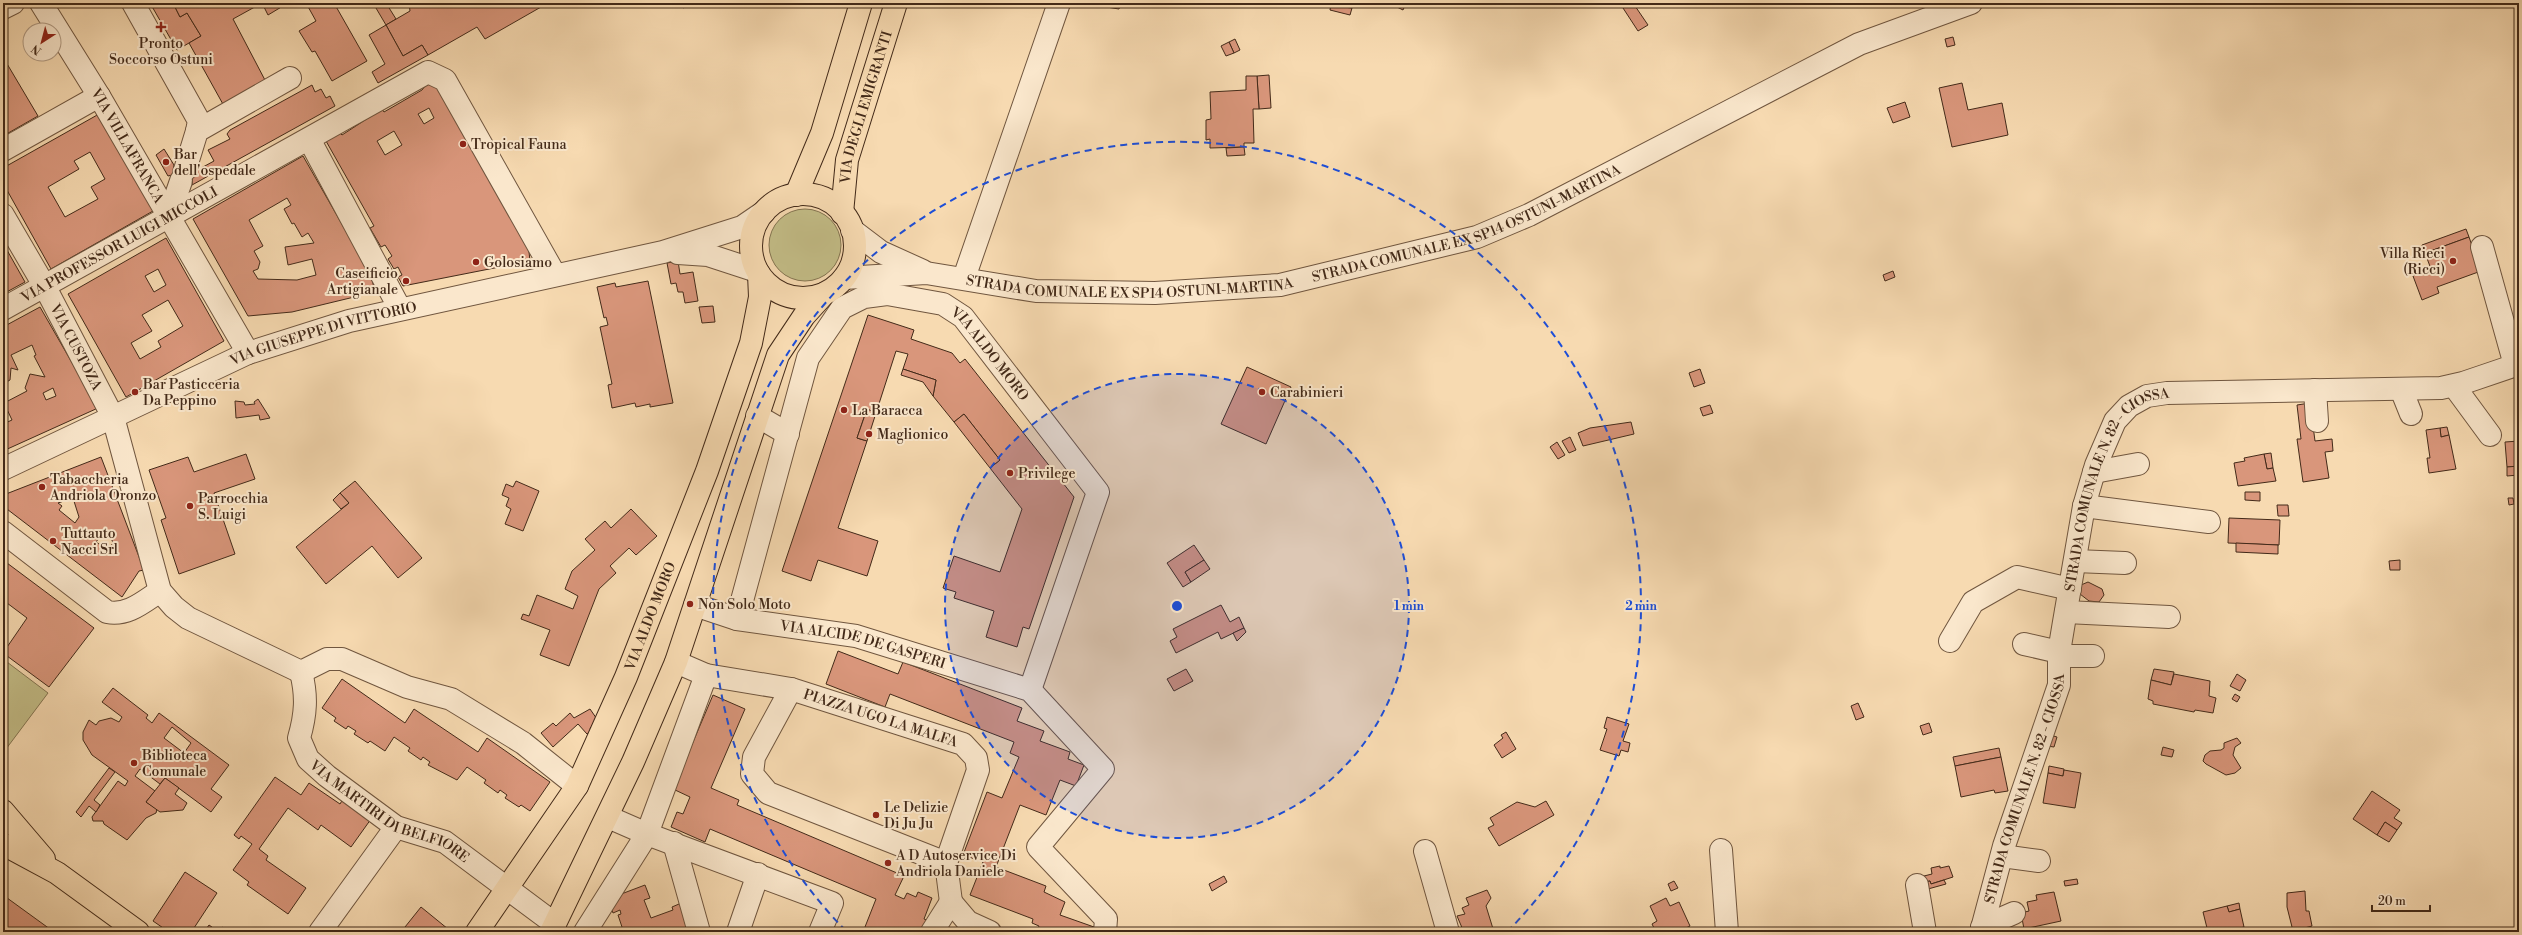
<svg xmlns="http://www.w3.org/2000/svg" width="2522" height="935" font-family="'Libre Bodoni',serif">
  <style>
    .green { fill: #c3bd87; stroke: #837450 }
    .building { fill: #d9967b; stroke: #432a19; fill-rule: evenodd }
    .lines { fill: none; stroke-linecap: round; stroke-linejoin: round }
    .minor-casing { stroke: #70563f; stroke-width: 24 }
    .major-casing { stroke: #432a19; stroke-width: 24 }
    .minor { stroke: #fae7cc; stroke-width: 22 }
    .major { stroke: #f7dab1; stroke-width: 22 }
    .ring { fill: none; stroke: #1d4ed8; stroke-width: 2; stroke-dasharray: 7 5 }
    .poi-dot { fill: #8f2418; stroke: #fae7cc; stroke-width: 1.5 }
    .labels { text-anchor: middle; stroke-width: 4; stroke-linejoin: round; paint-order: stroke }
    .poi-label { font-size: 14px; fill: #432a19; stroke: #fae7cc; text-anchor: start }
    .street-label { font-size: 14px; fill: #432a19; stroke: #fae7cc }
    .centre { fill: #1d4ed8; stroke: #fae7cc; stroke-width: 2 }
    .ring-label { font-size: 12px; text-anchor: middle; font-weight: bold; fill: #1d4ed8; stroke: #fae7cc; stroke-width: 4; stroke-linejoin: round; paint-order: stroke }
  </style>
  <rect width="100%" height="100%" fill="#f7dab1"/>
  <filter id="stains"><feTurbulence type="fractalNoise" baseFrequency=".005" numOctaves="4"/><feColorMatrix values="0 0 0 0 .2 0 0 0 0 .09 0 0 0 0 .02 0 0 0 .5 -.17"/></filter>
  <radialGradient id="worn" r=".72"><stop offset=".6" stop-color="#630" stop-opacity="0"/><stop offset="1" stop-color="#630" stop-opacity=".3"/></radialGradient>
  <g class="green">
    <circle cx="805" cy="245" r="36"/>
    <path d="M3 659 48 693 3 753Z"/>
  </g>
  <g class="building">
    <path d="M150 3H173L180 17 187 13 201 36 177 50Z"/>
    <path d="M173 3H262L233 19 266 82 224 106 189 43 201 36 187 13 180 17Z"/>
    <path d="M262 3H288L268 15Z"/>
    <path d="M306 3H334L367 61 332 81 315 51 312 52 299 31 316 21Z"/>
    <path d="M373 3H386L396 19 386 25Z"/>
    <path d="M409 3H548L485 39 477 27 428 55 422 45 403 56 386 25 410 11Z"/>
    <path d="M678 3H687L688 5 683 8Z"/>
    <path d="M1100 3H1121L1119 9 1100 6Z"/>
    <path d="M1175 3H1187V6H1176Z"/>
    <path d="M1331 3H1343V7L1352 8 1350 15 1330 10Z"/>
    <path d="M1347 3H1355V6Z"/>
    <path d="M1396 3H1406L1403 10 1395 6Z"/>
    <path d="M1630 3H1633L1648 25 1638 31 1623 8Z"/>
    <path d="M386 25 403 56 422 45 428 55 378 83 372 72 385 64 369 35Z"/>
    <path d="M1953 37 1955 45 1947 47 1945 39Z"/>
    <path d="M1235 39 1240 50 1234 53 1229 42Z"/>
    <path d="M1229 42 1234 53 1226 56 1221 46Z"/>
    <path d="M3 57 38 116 3 136Z"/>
    <path d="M1269 75 1271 108 1259 109 1257 76Z"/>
    <path d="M1246 76H1257L1259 109H1253L1254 143H1244V147L1210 148V139L1206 140V120L1211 119 1210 92 1246 90Z"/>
    <path d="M429 81 440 85 528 242 530 261 403 286 398 277 402 275 398 267 394 269 388 259 392 256 385 245 381 247 370 228 374 226 326 141 340 133 342 135 382 109 384 112 422 90ZM429 108 434 118 424 124 418 114ZM394 131 402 145 385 155 377 141Z"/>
    <path d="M1962 83 1968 110 2002 103 2008 135 1952 147 1939 88Z"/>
    <path d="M312 85 315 92 321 89 326 98 330 96 335 106 192 185V173L214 161 208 150 230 139 227 134 230 130Z"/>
    <path d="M1905 102 1910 117 1893 123 1887 108Z"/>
    <path d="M99 114 153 211 51 269 3 183V168ZM90 152 105 179 91 187 98 199 65 217 48 187 79 169 74 161Z"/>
    <path d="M1244 147 1245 155 1227 156 1226 148Z"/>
    <path d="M164 149 174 165 172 175 168 176 156 155Z"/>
    <path d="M303 156 371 275 375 292 292 312 248 316 193 219ZM287 198 291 205 284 209 292 224 294 223 302 237 308 233 314 243 285 247 288 265 312 259 316 275 297 280 258 279 253 271 258 269 260 262 254 251 263 246 249 220Z"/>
    <path d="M2466 229 2469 237 2425 253 2422 245Z"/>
    <path d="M2469 237 2481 271 2437 287 2439 293 2422 300 2413 276 2431 269 2425 253Z"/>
    <path d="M166 238 224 341 126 397 68 294ZM158 269 166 285 154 292 145 276ZM168 300 183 326 158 341 161 347 140 359 131 343 152 331 142 315Z"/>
    <path d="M3 243 25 282 3 294Z"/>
    <path d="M678 261 680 274 693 272 698 301 685 303 683 292H678L676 283 671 284 667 263Z"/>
    <path d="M1893 271 1895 277 1885 281 1883 275Z"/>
    <path d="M648 281 673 403 650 407V404L636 407 635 403 612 408 608 385 612 384 600 327 608 325 606 317 604 318 597 287 615 283 616 287Z"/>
    <path d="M713 306 715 322 702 323 699 307Z"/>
    <path d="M40 307 98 408 3 451V424L12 420 4 403 27 391 25 388 30 374 45 377 34 356 36 355 32 345 11 355 18 370 11 368 10 380 3 384V327ZM53 388 56 396 46 400 43 393Z"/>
    <path d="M868 315 914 330 911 339 952 353 960 363 965 359 1074 497 1029 629 1023 627 1017 647 986 637 994 611 954 598 956 592 943 588 954 556 1000 572 1022 509 990 468 1000 460 964 414 954 422 933 396 936 380 903 369 908 354 896 351 876 413 867 409 857 438 867 441 838 528 878 541 867 576 818 560 811 581 782 571Z"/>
    <path d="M1247 367 1291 387 1266 444 1221 424Z"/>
    <path d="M903 369 936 380 933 396 923 382 901 375Z"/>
    <path d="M1700 369 1705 383 1694 387 1689 373Z"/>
    <path d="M258 399 270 418 260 420 259 415 236 418 235 401 244 402 245 405 255 404 254 402Z"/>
    <path d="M2310 403 2315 441 2332 439 2333 451 2325 452 2329 478 2303 482 2297 439H2301L2297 405Z"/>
    <path d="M1710 405 1713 413 1703 416 1700 408Z"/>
    <path d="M867 409 876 413 867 441 857 438Z"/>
    <path d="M964 414 1000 460 990 468 954 422Z"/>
    <path d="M1631 422 1634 434 1583 446 1578 433 1590 428Z"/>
    <path d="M2447 427 2449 435 2441 437 2440 428Z"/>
    <path d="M2440 428 2441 437 2449 435 2456 469 2429 473 2427 458H2430L2426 430Z"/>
    <path d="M1570 437 1576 450 1569 453 1562 441Z"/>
    <path d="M2519 441V466L2507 467 2505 442Z"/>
    <path d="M1557 442 1565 455 1558 459 1550 447Z"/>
    <path d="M2271 453 2273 468 2267 469 2264 454Z"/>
    <path d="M246 454 255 479 214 493 235 554 179 574 161 520 166 518 149 470 188 457 194 472Z"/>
    <path d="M2264 454 2267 469 2273 468 2276 481 2238 486 2234 463 2245 461 2244 458Z"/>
    <path d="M101 457 144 570 139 571 122 597 3 506V497L6 494ZM73 498 79 517 75 523 59 510 62 506 58 503ZM109 532 113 543 108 550 96 542 102 534Z"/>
    <path d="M2519 466V475L2507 476V467Z"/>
    <path d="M355 481 422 558 398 578 372 546 326 584 296 547 349 503 340 493Z"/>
    <path d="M516 481 539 491 523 531 505 524 511 509 506 506 509 498 502 495 506 484 513 487Z"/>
    <path d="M2245 492H2260V501L2245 500Z"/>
    <path d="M340 493 349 503 341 509 333 500Z"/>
    <path d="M2508 498H2513L2514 504 2509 505Z"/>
    <path d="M2277 505H2288L2289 516H2278Z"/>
    <path d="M631 509 657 536 636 555 629 548 610 566 616 573 599 589 569 666 540 655 550 630 521 619 523 614 529 616 537 595 573 609 578 596 565 589 572 571 595 550 585 539 605 521 611 528Z"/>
    <path d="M2229 518 2280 520 2279 545 2228 543Z"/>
    <path d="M2236 543 2278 545V554L2236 552Z"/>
    <path d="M1194 545 1204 560 1185 572 1191 582 1183 587 1167 563Z"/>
    <path d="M3 560 94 628 49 687 3 653 27 618 3 600Z"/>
    <path d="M1204 560 1210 569 1191 582 1185 572Z"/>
    <path d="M2400 560V570H2390L2389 561Z"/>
    <path d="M2088 582 2102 589 2104 595 2099 602 2089 601 2080 594 2081 585Z"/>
    <path d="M1221 605 1230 622 1239 617 1244 628 1221 639 1218 632 1176 653 1170 641 1177 637 1173 629Z"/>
    <path d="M1244 628 1246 632 1237 641 1233 633Z"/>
    <path d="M838 651 898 674 903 662 1022 708 1017 721 1044 731 1040 741 1070 752 1068 759 1084 765 1076 786 1060 780 1046 815 1020 805 996 867 1046 886 1044 892 1065 902 1060 915 1094 927 1092 932H1037L1039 926 1032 923 1033 919 970 895 983 862 963 855 987 792 1002 798 1019 757 1010 753 1014 742 890 694 885 707 826 684Z"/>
    <path d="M1186 669 1193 681 1174 691 1167 679Z"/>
    <path d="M2154 669 2174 672 2171 685 2151 680Z"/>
    <path d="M2174 674 2210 681 2209 696 2216 698 2213 713 2195 710 2194 712 2153 704V701L2148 699 2151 680 2171 685Z"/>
    <path d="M2237 674 2246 680 2240 691 2230 686Z"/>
    <path d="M342 679 405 723 414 709 478 752 487 738 550 782 530 811 521 805 519 807 505 798 507 795 500 790 498 793 484 783 486 780 467 767 457 780 428 765 430 762 423 757 421 760 408 751 410 748 394 737 385 751 370 741 368 743 354 734 356 731 348 726 346 729 334 721 336 718 322 708Z"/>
    <path d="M113 688 148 715 146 718 152 723 159 713 229 765 211 789 222 797 211 812 165 778 160 784 140 769 135 776 155 791 146 802 157 809 156 813 146 818 127 840 104 824 103 821H93L92 817 118 781 125 786 128 781 92 755 83 740V732L89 720 96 725 99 721 111 718 119 722 122 717 102 702ZM172 727 191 743 184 753 164 738Z"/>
    <path d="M2235 694 2240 697 2237 702 2232 699Z"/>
    <path d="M713 695 745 709 711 788 739 800 737 805 904 876 895 895 904 899 907 893 916 897 918 892 932 898 924 919 927 920 922 932 908 929 907 932H863L876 899 710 829 705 842 671 827 677 812 683 814 690 797 673 789Z"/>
    <path d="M1858 703 1864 717 1856 720 1851 706Z"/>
    <path d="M590 709 599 722 590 728 592 731 587 734 578 724 553 747 541 733 553 723 556 726 570 713 574 718Z"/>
    <path d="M1607 717 1629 724 1623 741 1630 743 1628 752 1621 750 1619 756 1600 750 1607 729 1604 728Z"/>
    <path d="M1929 723 1932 732 1923 735 1920 726Z"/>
    <path d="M1506 732 1516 749 1502 758 1494 745 1503 738 1501 735Z"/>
    <path d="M2050 735 2057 737 2054 747 2047 746Z"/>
    <path d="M2237 738 2241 743 2235 747 2233 755 2241 768 2235 773 2226 775 2206 764 2203 761 2205 755 2210 751 2221 750 2224 748V743Z"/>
    <path d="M2163 747 2174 750 2172 757 2161 755Z"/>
    <path d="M1999 748 2001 757 1955 766 1953 757Z"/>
    <path d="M2001 757 2008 791 1995 793 1994 790 1961 797 1955 766Z"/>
    <path d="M2049 766 2064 769 2063 776 2048 773Z"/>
    <path d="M109 768 115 772 94 800 100 805 96 812 89 806 81 817 76 812Z"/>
    <path d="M2064 770 2081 773 2075 808 2043 803 2048 773 2063 776Z"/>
    <path d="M275 777 301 795 309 783 340 804 343 799 371 819 351 847 321 825 318 830 288 808 259 849 268 856 266 860 306 888 288 914 247 885 249 882 233 870 252 844 241 836 239 839 234 835Z"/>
    <path d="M165 778 179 788 175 794 187 803 183 810 160 812 146 802Z"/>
    <path d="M2372 791 2400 810 2394 818 2402 823 2397 830 2385 822 2377 835 2353 819Z"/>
    <path d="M1546 801 1554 815 1499 846 1488 828 1494 825 1490 818 1517 802 1535 807Z"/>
    <path d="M2385 822 2397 830 2389 842 2377 835Z"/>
    <path d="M1940 866V868L1949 866 1953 877 1931 884 1930 881 1925 882 1924 876 1932 874 1931 868Z"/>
    <path d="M185 872 217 893 194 928 200 932H169L153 921Z"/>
    <path d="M1224 876 1227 882 1212 891 1209 884Z"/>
    <path d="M2077 879 2078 884 2065 886 2064 881Z"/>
    <path d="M1944 880 1946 884 1928 889 1925 882 1930 881 1931 884Z"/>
    <path d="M1674 881 1678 888 1671 891 1668 884Z"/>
    <path d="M645 885 650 898 644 900 651 918 673 910 672 907 686 901 697 932H619L623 930 618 915 621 914 620 910 613 913 608 899Z"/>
    <path d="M1487 890 1491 898 1486 906 1494 932H1457L1463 930 1457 916 1465 914 1462 908 1469 905 1466 898Z"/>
    <path d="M2305 891 2306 911H2309L2312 926 2293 931 2287 907V893Z"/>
    <path d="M2054 892 2061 921 2024 929 2021 913 2029 911 2027 902 2037 900 2036 895Z"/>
    <path d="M3 895 54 932H3Z"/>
    <path d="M1666 898 1670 906 1679 902 1690 926 1678 932H1656L1652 924 1657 921 1650 906Z"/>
    <path d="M2239 903 2240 909 2229 912 2227 906Z"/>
    <path d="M2227 906 2229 912 2240 909 2244 927 2221 932H2208L2203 912Z"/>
    <path d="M421 907 448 929 446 932H401Z"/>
    <path d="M209 925 219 932 222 927 229 932H204Z"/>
  </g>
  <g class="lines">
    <g class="minor-casing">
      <g id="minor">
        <path id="s1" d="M41 3 99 96 248 353"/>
        <path d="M133 3 199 121 197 131"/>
        <path d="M3 8 13 3"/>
        <path d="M309 139 400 309"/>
        <path d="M3 150 99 96"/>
        <path d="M185 170 197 131 290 78"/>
        <path id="s2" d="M3 215 45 287 113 417 160 591 174 607 188 618 301 672 327 659H342L407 687 451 699 523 743 577 786"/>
        <path d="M169 216 181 181"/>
        <path d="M852 230 881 252 923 271"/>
        <path d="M2482 247 2515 365"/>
        <path d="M678 253 708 255 757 271"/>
        <path id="s3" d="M844 278 926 273 1036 291 1155 293 1280 285 1477 237 1529 215 1859 44 1971 3"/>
        <path d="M964 278 1059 3"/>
        <path id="s4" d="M3 309 428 72 445 80 555 275"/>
        <path d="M2454 386 2490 435"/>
        <path d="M2401 389 2411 414"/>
        <path d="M2315 390 2317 421"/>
        <path d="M757 416 788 434"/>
        <path id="s5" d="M3 469 248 353 349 321 663 252 742 227 764 212"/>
        <path d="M2094 472 2138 464"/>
        <path d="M2084 506 2209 522"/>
        <path d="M3 532 107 612C128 616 143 602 160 591"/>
        <path d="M2075 561 2125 563"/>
        <path id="s6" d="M695 605 737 619 856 636 1030 690 1103 769 1038 847 1106 919 1105 932"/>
        <path d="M2066 612 2169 617"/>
        <path id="s7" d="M737 619 808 358 842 308 864 297 887 294 943 304 963 317 1098 492 1030 690"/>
        <path d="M1950 641 1973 602 2017 577 2070 589"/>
        <path d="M2024 644 2059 652"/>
        <path d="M2059 656H2093"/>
        <path id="s8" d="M676 662 706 675 791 689 963 744 976 758 978 770 946 863 951 902"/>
        <path id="s9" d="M301 672C307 696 306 714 299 738L308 759 327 776 396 827 445 842 555 924"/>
        <path d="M791 689 754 757 752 774 768 793 946 863"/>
        <path d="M608 817 647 834 832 903 820 932"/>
        <path d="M674 843 699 932"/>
        <path d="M1721 850 1727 932"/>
        <path d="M1425 851 1448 932"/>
        <path d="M2002 856 2039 861"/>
        <path d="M1917 885 1925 932"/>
        <path d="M951 902 968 922 990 932"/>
        <path d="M1982 927 2014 913"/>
        <path d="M320 932 396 827"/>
        <path d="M585 932 647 834 706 675"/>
        <path d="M738 932 758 874"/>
        <path d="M932 932 951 902"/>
        <path id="s10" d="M1981 932 2004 846 2059 685V652L2064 622 2084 506 2096 465 2115 421 2129 406 2147 396 2167 393 2441 388 2463 383 2519 364"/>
      </g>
    </g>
    <g class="major-casing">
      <g id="major">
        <circle cx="803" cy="246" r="52"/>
        <path d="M796 195 822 133 861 3"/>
        <path id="s11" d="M842 213 847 160 896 3"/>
        <path d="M3 811 44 859"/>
        <path d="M3 844 57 873 138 932"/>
        <path id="s12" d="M477 932 577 786 626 677 707 471 751 343 760 297 759 274"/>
        <path d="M551 932 633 762 676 662 778 355 804 316 824 294"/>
      </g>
    </g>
    <use href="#minor" class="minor"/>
    <use href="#major" class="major"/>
  </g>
  <circle cx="1177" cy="606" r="232" fill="#1d4ed8" fill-opacity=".12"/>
  <g class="ring">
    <circle cx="1177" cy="606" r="232"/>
    <path d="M846 931A464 464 0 1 1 1508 931"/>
  </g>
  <g class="poi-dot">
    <path d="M159 21h4v4h4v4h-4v4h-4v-4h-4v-4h4z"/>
    <circle cx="463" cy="144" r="4"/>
    <circle cx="166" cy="162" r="4"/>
    <circle cx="2453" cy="261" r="4"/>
    <circle cx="476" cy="262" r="4"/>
    <circle cx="406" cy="281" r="4"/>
    <circle cx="135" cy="392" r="4"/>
    <circle cx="1262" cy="392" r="4"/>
    <circle cx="844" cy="410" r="4"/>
    <circle cx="869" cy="434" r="4"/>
    <circle cx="1010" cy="473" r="4"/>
    <circle cx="42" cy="487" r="4"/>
    <circle cx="190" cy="506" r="4"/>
    <circle cx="53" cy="541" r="4"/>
    <circle cx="690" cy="604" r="4"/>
    <circle cx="134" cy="763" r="4"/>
    <circle cx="876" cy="815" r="4"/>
    <circle cx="888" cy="863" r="4"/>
  </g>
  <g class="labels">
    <g class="poi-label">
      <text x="161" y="48" text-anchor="middle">Pronto<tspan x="161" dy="16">Soccorso Ostuni</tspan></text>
      <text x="471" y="149">Tropical Fauna</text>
      <text x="174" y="159">Bar<tspan x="174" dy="16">dell'ospedale</tspan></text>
      <text x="2445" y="258" text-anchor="end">Villa Rieci<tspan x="2445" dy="16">(Ricci)</tspan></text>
      <text x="484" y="267">Golosiamo</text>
      <text x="398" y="278" text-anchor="end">Caseificio<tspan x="398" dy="16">Artigianale</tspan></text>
      <text x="143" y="389">Bar Pasticceria<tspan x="143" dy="16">Da Peppino</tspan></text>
      <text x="1270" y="397">Carabinieri</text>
      <text x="852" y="415">La Baracca</text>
      <text x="877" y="439">Maglionico</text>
      <text x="1018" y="478">Privilege</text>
      <text x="50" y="484">Tabaccheria<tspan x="50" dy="16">Andriola Oronzo</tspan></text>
      <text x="198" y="503">Parrocchia<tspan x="198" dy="16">S. Luigi</tspan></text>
      <text x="61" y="538">Tuttauto<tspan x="61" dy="16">Nacci Srl</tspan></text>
      <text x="698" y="609">Non Solo Moto</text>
      <text x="142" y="760">Biblioteca<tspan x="142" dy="16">Comunale</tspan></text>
      <text x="884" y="812">Le Delizie<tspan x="884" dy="16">Di Ju Ju</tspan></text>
      <text x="896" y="860">A D Autoservice Di<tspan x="896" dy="16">Andriola Daniele</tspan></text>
    </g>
    <g class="street-label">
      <text dy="5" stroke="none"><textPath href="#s11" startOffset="109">VIA DEGLI EMIGRANTI</textPath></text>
      <text dy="5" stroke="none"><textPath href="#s1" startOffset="167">VIA VILLAFRANCA</textPath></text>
      <text dy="5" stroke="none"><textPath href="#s3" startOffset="635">STRADA COMUNALE EX SP14 OSTUNI-MARTINA</textPath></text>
      <text dy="5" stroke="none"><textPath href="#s4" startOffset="133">VIA PROFESSOR LUIGI MICCOLI</textPath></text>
      <text dy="5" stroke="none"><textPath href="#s3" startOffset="287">STRADA COMUNALE EX SP14 OSTUNI-MARTINA</textPath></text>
      <text dy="5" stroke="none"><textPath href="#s5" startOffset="349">VIA GIUSEPPE DI VITTORIO</textPath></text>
      <text dy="5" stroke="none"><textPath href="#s2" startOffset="151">VIA CUSTOZA</textPath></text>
      <text dy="5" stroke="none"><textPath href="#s7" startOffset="505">VIA ALDO MORO</textPath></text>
      <text dy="5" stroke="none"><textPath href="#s10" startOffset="474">STRADA COMUNALE N. 82 - CIOSSA</textPath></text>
      <text dy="5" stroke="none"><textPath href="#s12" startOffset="362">VIA ALDO MORO</textPath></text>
      <text dy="5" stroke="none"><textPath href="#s6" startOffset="173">VIA ALCIDE DE GASPERI</textPath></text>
      <text dy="5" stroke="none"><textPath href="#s8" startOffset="213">PIAZZA UGO LA MALFA</textPath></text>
      <text dy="5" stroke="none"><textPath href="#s10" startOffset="150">STRADA COMUNALE N. 82 - CIOSSA</textPath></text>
      <text dy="5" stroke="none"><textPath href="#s9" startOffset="188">VIA MARTIRI DI BELFIORE</textPath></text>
    </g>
  </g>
  <circle cx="1177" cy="606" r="6" class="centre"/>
  <g class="ring-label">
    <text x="1409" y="610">1 min</text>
    <text x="1641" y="610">2 min</text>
  </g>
  <rect width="2522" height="935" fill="none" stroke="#f7dab1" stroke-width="16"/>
  <rect x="4" y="4" width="2514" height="927" fill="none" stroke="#432a19" stroke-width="2"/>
  <rect x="8" y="8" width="2506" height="919" fill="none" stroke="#432a19"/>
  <g transform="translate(42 42) rotate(216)"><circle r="19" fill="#fae7cc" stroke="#b19b84"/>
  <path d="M0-3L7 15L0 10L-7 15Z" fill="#8f2418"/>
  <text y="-6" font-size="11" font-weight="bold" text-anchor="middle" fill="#432a19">N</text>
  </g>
  <path d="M2372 905v6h58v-6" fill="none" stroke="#432a19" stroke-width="2"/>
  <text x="2378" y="905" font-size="12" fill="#432a19" stroke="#fae7cc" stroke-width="3" paint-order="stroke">20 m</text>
  <rect width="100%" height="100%" filter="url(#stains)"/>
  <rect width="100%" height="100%" fill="url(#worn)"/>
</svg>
